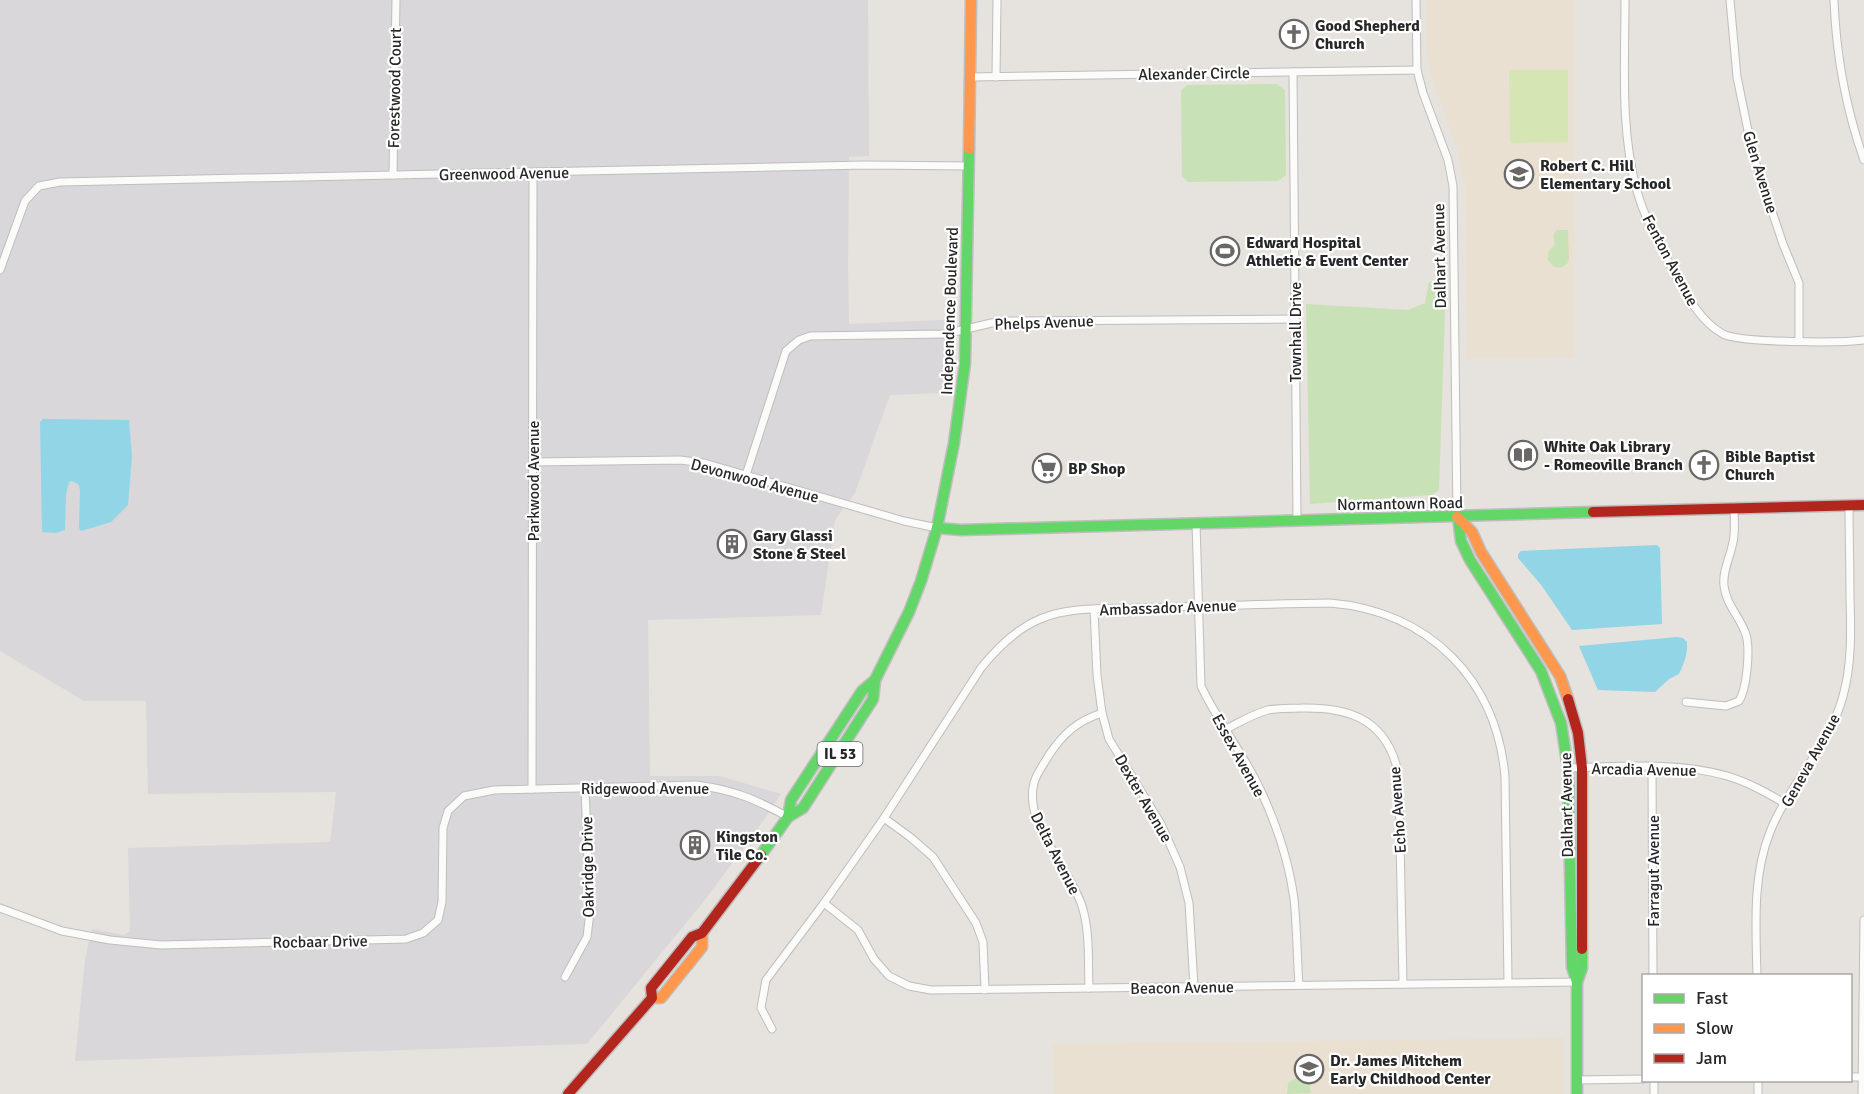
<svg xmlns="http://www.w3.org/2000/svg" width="1864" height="1094" font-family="Signika,sans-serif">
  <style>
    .industrial { fill: #d9d7d9 }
    .education { fill: #e9e0d1 }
    .green { fill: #c9e1b6 }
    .pitch { fill: #d5e5b3 }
    .water { fill: #91d5e7 }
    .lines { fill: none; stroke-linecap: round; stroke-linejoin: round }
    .street-casing { stroke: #bfbebe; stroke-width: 9 }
    .fast-casing { stroke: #bfbebe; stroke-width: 13 }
    .slow-casing { stroke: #bfbebe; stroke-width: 13 }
    .jam-casing { stroke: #bfbebe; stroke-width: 13 }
    .street { stroke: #fbfbfa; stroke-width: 7 }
    .fast { stroke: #63d668; stroke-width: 10 }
    .slow { stroke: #ff974d; stroke-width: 10 }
    .jam { stroke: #b3261e; stroke-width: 10 }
    .labels { text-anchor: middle; stroke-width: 4.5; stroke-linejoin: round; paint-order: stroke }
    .shield { fill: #fff; stroke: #686868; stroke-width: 1.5 }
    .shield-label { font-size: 15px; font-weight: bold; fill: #272727 }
    .poi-label { font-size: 16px; font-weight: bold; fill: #272727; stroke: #fff; text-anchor: start }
    .street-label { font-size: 16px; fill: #272727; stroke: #fff }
  </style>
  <rect width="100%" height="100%" fill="#e6e2dd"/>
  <path class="industrial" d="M0 0H868L869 156 849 157 848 266 849 324 943 320 954 312 943 393 890 395 855 493 835 520 821 615 648 620 650 776H719L781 794 755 833 704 901 587 1044 75 1061 85 959 92 929 124 935 130 931 128 848 330 842 336 792 148 794 146 701H84L0 651Z"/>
  <g class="education">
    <path d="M1426 0H1574L1575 357 1467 359 1465 183 1456 146 1431 75 1427 55Z"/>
    <path d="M1563 1038 1564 1094H1054L1053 1044Z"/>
  </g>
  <g class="green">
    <path d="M1277 84 1285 90 1286 175 1278 181 1188 182 1182 176 1181 91 1187 85Z"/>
    <path d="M1557 230H1568L1569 260 1567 264C1558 271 1553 267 1547 259L1549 251 1555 244 1553 235Z"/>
    <path d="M1429 282H1446L1439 490 1432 495 1310 504 1306 304 1408 310 1425 303Z"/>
    <path d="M1304 1076 1308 1079 1311 1093 1287 1094 1288 1083 1298 1077Z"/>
  </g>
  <path class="pitch" d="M1509 70H1568V142L1510 143Z"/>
  <g class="water">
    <path d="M43 419 129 420 132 456 128 505 111 522 81 531 79 528 80 491 79 485 72 481 69 482 66 494 65 530 56 533 42 532 40 422Z"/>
    <path d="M1657 545 1660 548 1662 624 1572 630 1542 586 1518 558V554L1521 551Z"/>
    <path d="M1677 637 1683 638 1687 642C1688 653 1684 664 1679 674L1669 679 1655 692 1598 690 1579 646Z"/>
  </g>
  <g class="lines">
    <g class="street-casing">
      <g id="street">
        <path d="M1416 0 1417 70 1423 93 1448 160 1453 186 1457 517"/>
        <path d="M1625 0C1625 63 1620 130 1637 191 1645 220 1661 247 1675 274 1686 295 1701 322 1723 334 1740 343 1842 343 1864 340"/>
        <path d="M1730 0 1737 77 1753 155 1783 244 1799 283V341"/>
        <path d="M1834 0C1836 53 1846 109 1864 160"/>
        <path d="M1293 72 1297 520"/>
        <path d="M971 77 1417 70"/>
        <path d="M996 77 997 0"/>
        <path d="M393 175 396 0"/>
        <path d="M0 270 25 201 39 186 60 182 865 165 969 166"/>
        <path d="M533 462 680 460 704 463 904 521 937 528"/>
        <path d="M746 475 786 351 799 340 810 336 945 334 1000 321 1295 319"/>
        <path d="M1196 523 1201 686C1218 722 1243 753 1260 789 1276 823 1289 862 1294 899 1297 927 1297 957 1299 985"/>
        <path d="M1094 610 1097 675 1102 713 1109 739 1161 824 1180 867 1189 903 1194 987"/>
        <path d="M1686 702 1726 706 1739 701C1747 688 1751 646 1745 632 1739 616 1726 604 1724 586 1722 568 1733 553 1734 535 1735 526 1734 516 1734 507"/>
        <path d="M1226 729C1240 722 1253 714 1268 710 1279 708 1290 708 1301 708 1345 707 1382 717 1396 764 1398 773 1398 783 1399 792L1403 984"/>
        <path d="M1652 767 1653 976"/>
        <path d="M1568 768C1620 767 1676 761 1727 776 1748 782 1767 793 1786 804"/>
        <path d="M532 789 533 173"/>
        <path d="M884 818 910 837 933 857 976 923 983 942 985 990"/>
        <path d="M824 903 858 930 874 959 889 976 909 986 931 990 1577 982"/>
        <path d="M0 908 62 931 110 940 161 945 406 939 423 933 438 920 442 902 443 828 448 811 464 796 494 790 696 785C734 790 755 799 788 817"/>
        <path d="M1757 976C1756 928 1752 877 1770 832 1789 784 1830 746 1843 696 1852 664 1851 630 1850 597 1850 566 1849 536 1849 506"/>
        <path d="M565 977 587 937 590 912 585 788"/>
        <path d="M1089 988C1088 961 1090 931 1082 906 1070 868 1023 823 1034 783 1036 774 1044 764 1049 755 1063 734 1077 721 1102 713"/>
        <path d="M772 1029 761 1008 766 980 824 903 884 818 981 668C997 648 1016 629 1040 619 1071 606 1108 609 1141 608 1204 606 1267 604 1330 603 1428 611 1497 679 1505 777L1508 982"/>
        <path d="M1850 1077H1862"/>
        <path d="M1577 1080 1644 1079"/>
        <path d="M1758 1080V1094"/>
        <path d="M1654 1094V1080"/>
        <path d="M1862 1094 1864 920"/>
      </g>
    </g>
    <g class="fast-casing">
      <g id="fast">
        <path d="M1458 517 1461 541 1470 560 1541 671 1561 723 1568 768 1572 967 1577 982"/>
        <path d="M937 528 961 530 1593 512"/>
        <path d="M788 817 803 808 873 699 875 680 909 612 921 581 937 528 954 443 965 363 969 149"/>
        <path d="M761 855 788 817 791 800 862 691 875 680"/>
        <path d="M1577 1094V982L1582 968V949"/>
      </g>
    </g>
    <g class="slow-casing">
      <g id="slow">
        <path d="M969 149 971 0"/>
        <path d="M1457 517 1472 532 1481 552 1560 676 1568 699"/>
        <path d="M652 998H661L702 947V933"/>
      </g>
    </g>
    <g class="jam-casing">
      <g id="jam">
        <path d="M1593 512 1864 505"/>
        <path d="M1568 699 1578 733 1582 768V949"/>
        <path d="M568 1094 652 998 651 988 692 937 702 933 761 855"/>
      </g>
    </g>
    <use href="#street" class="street"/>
    <use href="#fast" class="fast"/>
    <use href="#slow" class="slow"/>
    <use href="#jam" class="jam"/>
  </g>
  <defs>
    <g id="church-ring" transform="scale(1.5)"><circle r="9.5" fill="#fff" stroke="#6a6867" stroke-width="1.5"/><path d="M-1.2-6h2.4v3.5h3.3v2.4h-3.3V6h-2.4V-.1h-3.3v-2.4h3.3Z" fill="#6a6867"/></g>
    <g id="school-ring" transform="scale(1.5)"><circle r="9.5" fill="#fff" stroke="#6a6867" stroke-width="1.5"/><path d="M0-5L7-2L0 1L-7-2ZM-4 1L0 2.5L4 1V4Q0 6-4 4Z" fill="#6a6867"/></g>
    <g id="stadium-ring" transform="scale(1.5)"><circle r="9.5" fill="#fff" stroke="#6a6867" stroke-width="1.5"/><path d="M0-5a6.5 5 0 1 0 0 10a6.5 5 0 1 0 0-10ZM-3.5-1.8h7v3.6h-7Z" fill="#6a6867"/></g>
    <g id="library-ring" transform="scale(1.5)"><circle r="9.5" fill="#fff" stroke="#6a6867" stroke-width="1.5"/><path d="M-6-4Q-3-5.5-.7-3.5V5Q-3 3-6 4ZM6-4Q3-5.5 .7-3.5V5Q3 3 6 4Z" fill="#6a6867"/></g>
    <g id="supermarket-ring" transform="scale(1.5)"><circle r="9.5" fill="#fff" stroke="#6a6867" stroke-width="1.5"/><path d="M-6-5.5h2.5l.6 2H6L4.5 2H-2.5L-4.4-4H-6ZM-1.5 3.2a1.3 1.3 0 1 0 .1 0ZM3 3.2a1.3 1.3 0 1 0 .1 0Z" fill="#6a6867"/></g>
    <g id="building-ring" transform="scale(1.5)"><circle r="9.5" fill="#fff" stroke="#6a6867" stroke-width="1.5"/><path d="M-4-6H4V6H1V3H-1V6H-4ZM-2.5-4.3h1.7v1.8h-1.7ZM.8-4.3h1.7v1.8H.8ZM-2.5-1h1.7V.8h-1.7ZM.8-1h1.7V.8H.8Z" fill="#6a6867"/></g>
  </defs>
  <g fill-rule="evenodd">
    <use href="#church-ring" x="1294" y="34"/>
    <use href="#school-ring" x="1519" y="174"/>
    <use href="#stadium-ring" x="1225" y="251"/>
    <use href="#library-ring" x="1523" y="455"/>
    <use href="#church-ring" x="1704" y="465"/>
    <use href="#supermarket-ring" x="1047" y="468"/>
    <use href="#building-ring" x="732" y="544"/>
    <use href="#building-ring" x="695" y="845"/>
    <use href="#school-ring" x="1309" y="1069"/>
  </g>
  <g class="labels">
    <rect class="shield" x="817.5" y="742" width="45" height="24" rx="4.5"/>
    <g class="shield-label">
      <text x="840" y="759">IL 53</text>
    </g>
    <g class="poi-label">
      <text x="1315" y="31">Good Shepherd<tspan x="1315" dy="18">Church</tspan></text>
      <text x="1540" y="171">Robert C. Hill<tspan x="1540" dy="18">Elementary School</tspan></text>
      <text x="1246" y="248">Edward Hospital<tspan x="1246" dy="18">Athletic &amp; Event Center</tspan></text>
      <text x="1544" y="452">White Oak Library<tspan x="1544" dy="18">- Romeoville Branch</tspan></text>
      <text x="1725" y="462">Bible Baptist<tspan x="1725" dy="18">Church</tspan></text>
      <text x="1068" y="474">BP Shop</text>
      <text x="753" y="541">Gary Glassi<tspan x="753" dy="18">Stone &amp; Steel</tspan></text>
      <text x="716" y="842">Kingston<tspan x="716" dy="18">Tile Co.</tspan></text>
      <text x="1330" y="1066">Dr. James Mitchem<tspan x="1330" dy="18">Early Childhood Center</tspan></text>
    </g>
    <g class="street-label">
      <text transform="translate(1194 73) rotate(-1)" y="6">Alexander Circle</text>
      <text transform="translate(394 88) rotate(-89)" y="6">Forestwood Court</text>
      <text transform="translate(1761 172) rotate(73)" y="6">Glen Avenue</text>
      <text transform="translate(504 173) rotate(-1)" y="6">Greenwood Avenue</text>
      <text transform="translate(1439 256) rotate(-91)" y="6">Dalhart Avenue</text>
      <text transform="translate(1671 260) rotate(62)" y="6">Fenton Avenue</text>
      <text transform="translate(949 311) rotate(-88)" y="6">Independence Boulevard</text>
      <text transform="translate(1044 322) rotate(-2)" y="6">Phelps Avenue</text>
      <text transform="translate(1295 332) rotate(-90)" y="6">Townhall Drive</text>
      <text transform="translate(755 480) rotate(15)" y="6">Devonwood Avenue</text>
      <text transform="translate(533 481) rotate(-90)" y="6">Parkwood Avenue</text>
      <text transform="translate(1400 503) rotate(-1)" y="6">Normantown Road</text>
      <text transform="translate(1168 607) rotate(-2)" y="6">Ambassador Avenue</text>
      <text transform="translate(1239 755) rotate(61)" y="6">Essex Avenue</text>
      <text transform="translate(1810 760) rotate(-61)" y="6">Geneva Avenue</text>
      <text transform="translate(1644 769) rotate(1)" y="6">Arcadia Avenue</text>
      <text x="645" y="794">Ridgewood Avenue</text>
      <text transform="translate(1144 798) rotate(60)" y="6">Dexter Avenue</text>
      <text transform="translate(1566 805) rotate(-91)" y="6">Dalhart Avenue</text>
      <text transform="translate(1397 810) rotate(-94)" y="6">Echo Avenue</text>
      <text transform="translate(1056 853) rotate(63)" y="6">Delta Avenue</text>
      <text transform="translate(587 867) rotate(-91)" y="6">Oakridge Drive</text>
      <text transform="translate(1653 871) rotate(-90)" y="6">Farragut Avenue</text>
      <text transform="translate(320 941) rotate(-1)" y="6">Rocbaar Drive</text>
      <text transform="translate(1182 987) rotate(-1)" y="6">Beacon Avenue</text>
    </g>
  </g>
  <rect x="1642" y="974" width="210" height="108" fill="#ffffff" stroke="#a9a9a9" stroke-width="1.5"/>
  <rect x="1654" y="994" width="30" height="9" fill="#63d668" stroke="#a9a9a9" stroke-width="1.5"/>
  <text x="1696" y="1004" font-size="18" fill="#272727">Fast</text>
  <rect x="1654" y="1024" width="30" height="9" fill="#ff974d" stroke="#a9a9a9" stroke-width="1.5"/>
  <text x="1696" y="1034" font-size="18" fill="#272727">Slow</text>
  <rect x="1654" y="1054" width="30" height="9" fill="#b3261e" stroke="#a9a9a9" stroke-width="1.5"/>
  <text x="1696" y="1064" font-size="18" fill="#272727">Jam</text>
</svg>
